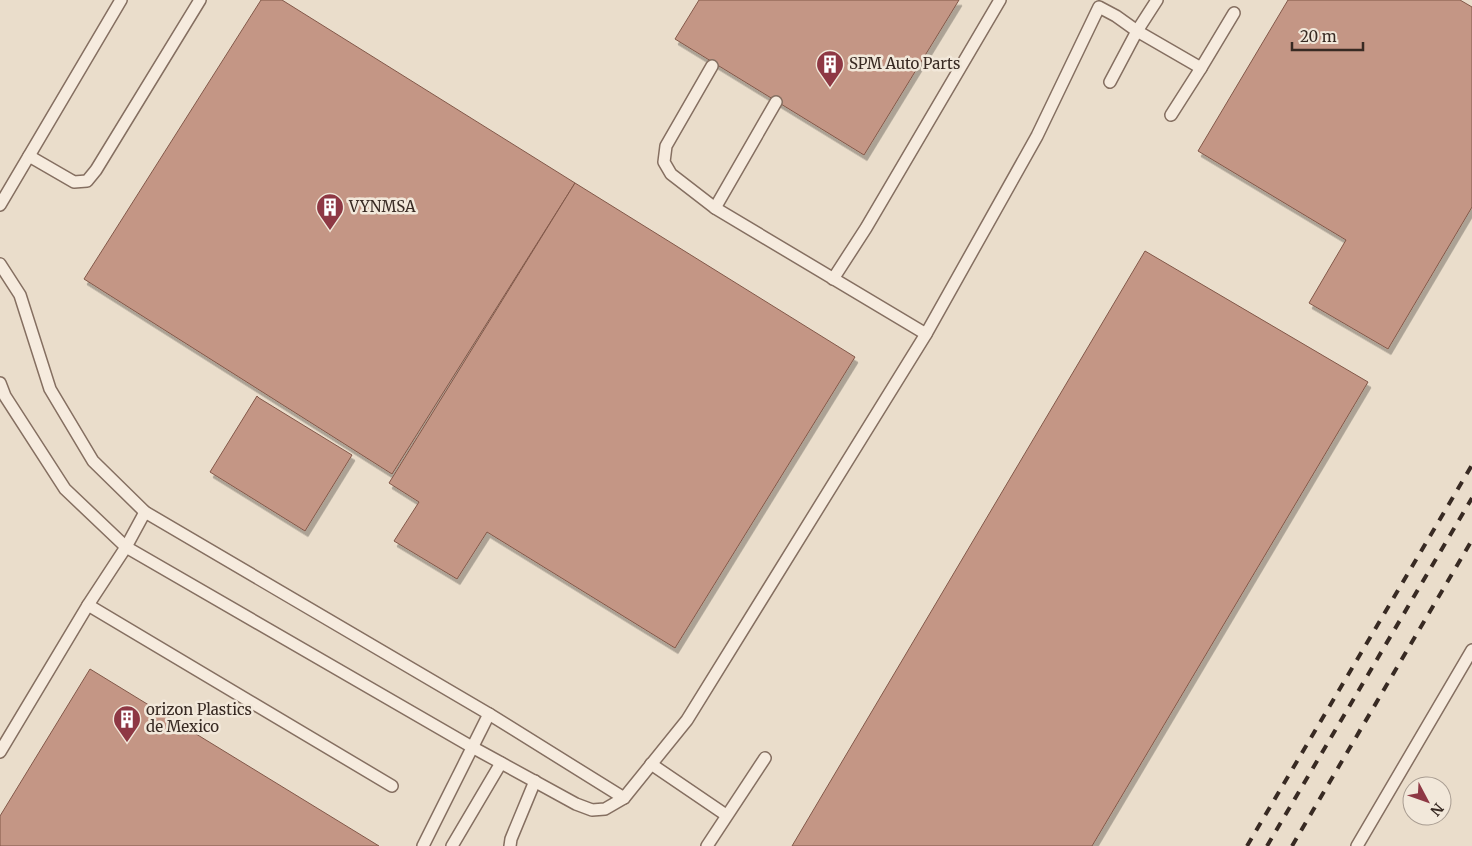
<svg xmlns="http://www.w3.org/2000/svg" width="1472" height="846" font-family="Merriweather,serif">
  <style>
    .building { fill: #c49685; stroke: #825849; filter: url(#shadow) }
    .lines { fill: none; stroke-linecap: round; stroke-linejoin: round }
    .lane-casing { stroke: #856f61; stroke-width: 14 }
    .lane { stroke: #f6ebde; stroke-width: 11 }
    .rail { stroke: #382a23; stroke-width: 4; stroke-dasharray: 9 9; stroke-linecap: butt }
    .labels { text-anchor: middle; stroke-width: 5; stroke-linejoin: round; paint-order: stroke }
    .poi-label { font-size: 15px; fill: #382a23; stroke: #f2e8da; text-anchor: start }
  </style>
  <defs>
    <filter id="shadow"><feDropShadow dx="3" dy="5.5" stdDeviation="0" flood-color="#0004"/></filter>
  </defs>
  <rect width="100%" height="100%" fill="#eaddcb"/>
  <g class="building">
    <path d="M261 0H282L575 183 392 474 84 279Z"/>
    <path d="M699 0H959L864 155 675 39Z"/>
    <path d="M1288 0H1460L1472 7V207L1388 349 1309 303 1346 240 1198 151Z"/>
    <path d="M575 183 855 357 675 648 487 532 457 579 394 541 419 502 389 483Z"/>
    <path d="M1145 251 1368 382 1092 846H792Z"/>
    <path d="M257 396 259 398 352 455 305 531 210 472Z"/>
    <path d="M90 669 379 846H0V816Z"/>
  </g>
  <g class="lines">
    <g class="lane-casing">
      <g id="lane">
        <path d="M712 66 666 146 664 162 671 174 715 208 926 334"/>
        <path d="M1110 82 1137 31 1157 0"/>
        <path d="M1171 115 1201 68 1234 13"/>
        <path d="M29 156 74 182 87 181 96 170 200 0"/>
        <path d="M0 205 121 0"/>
        <path d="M715 208 776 102"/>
        <path d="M0 264 20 295 50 389 93 461 145 512 489 714 624 798"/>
        <path d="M833 279 866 228 1000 0"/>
        <path d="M0 383 5 396 65 489 126 547 472 747 576 804 592 810 605 809 624 798 687 720 926 334 1037 136 1099 7 1116 16 1137 31 1201 68"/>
        <path d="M88 605 392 786"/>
        <path d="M0 752 88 605 126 547 145 512"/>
        <path d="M651 764 726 815"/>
        <path d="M423 846 489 714"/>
        <path d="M452 846 501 763"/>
        <path d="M510 846 511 839 535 781"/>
        <path d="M707 846 765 758"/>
        <path d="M1357 846 1472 650"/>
      </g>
    </g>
    <use href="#lane" class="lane"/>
    <g class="rail">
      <path d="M1247 846 1472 465"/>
      <path d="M1267 846 1472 498"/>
      <path d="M1292 846 1472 540"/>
    </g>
  </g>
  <defs>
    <g id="building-pin" transform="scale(1.4375)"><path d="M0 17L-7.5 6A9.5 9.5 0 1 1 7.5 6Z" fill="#8e3844" stroke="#f2e8da"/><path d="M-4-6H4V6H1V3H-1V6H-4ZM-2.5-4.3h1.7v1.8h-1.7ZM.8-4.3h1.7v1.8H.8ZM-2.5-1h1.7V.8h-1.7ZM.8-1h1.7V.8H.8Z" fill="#fff"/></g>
  </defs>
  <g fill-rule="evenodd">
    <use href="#building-pin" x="830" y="64"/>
    <use href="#building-pin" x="330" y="207"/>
    <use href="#building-pin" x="127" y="719"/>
  </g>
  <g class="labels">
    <g class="poi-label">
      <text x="849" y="69">SPM Auto Parts</text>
      <text x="349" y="212">VYNMSA</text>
      <text x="146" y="715">orizon Plastics<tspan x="146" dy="17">de Mexico</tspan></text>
    </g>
  </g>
  <g transform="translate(1427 801) rotate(131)"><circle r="24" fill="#f2e8da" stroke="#a89c91"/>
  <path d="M0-4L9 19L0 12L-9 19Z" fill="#8e3844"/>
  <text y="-8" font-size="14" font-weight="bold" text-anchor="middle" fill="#382a23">N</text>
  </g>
  <path d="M1292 42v8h71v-8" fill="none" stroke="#382a23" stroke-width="2.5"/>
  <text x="1300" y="42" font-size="15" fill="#382a23" stroke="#f2e8da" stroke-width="4" paint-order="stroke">20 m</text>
</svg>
